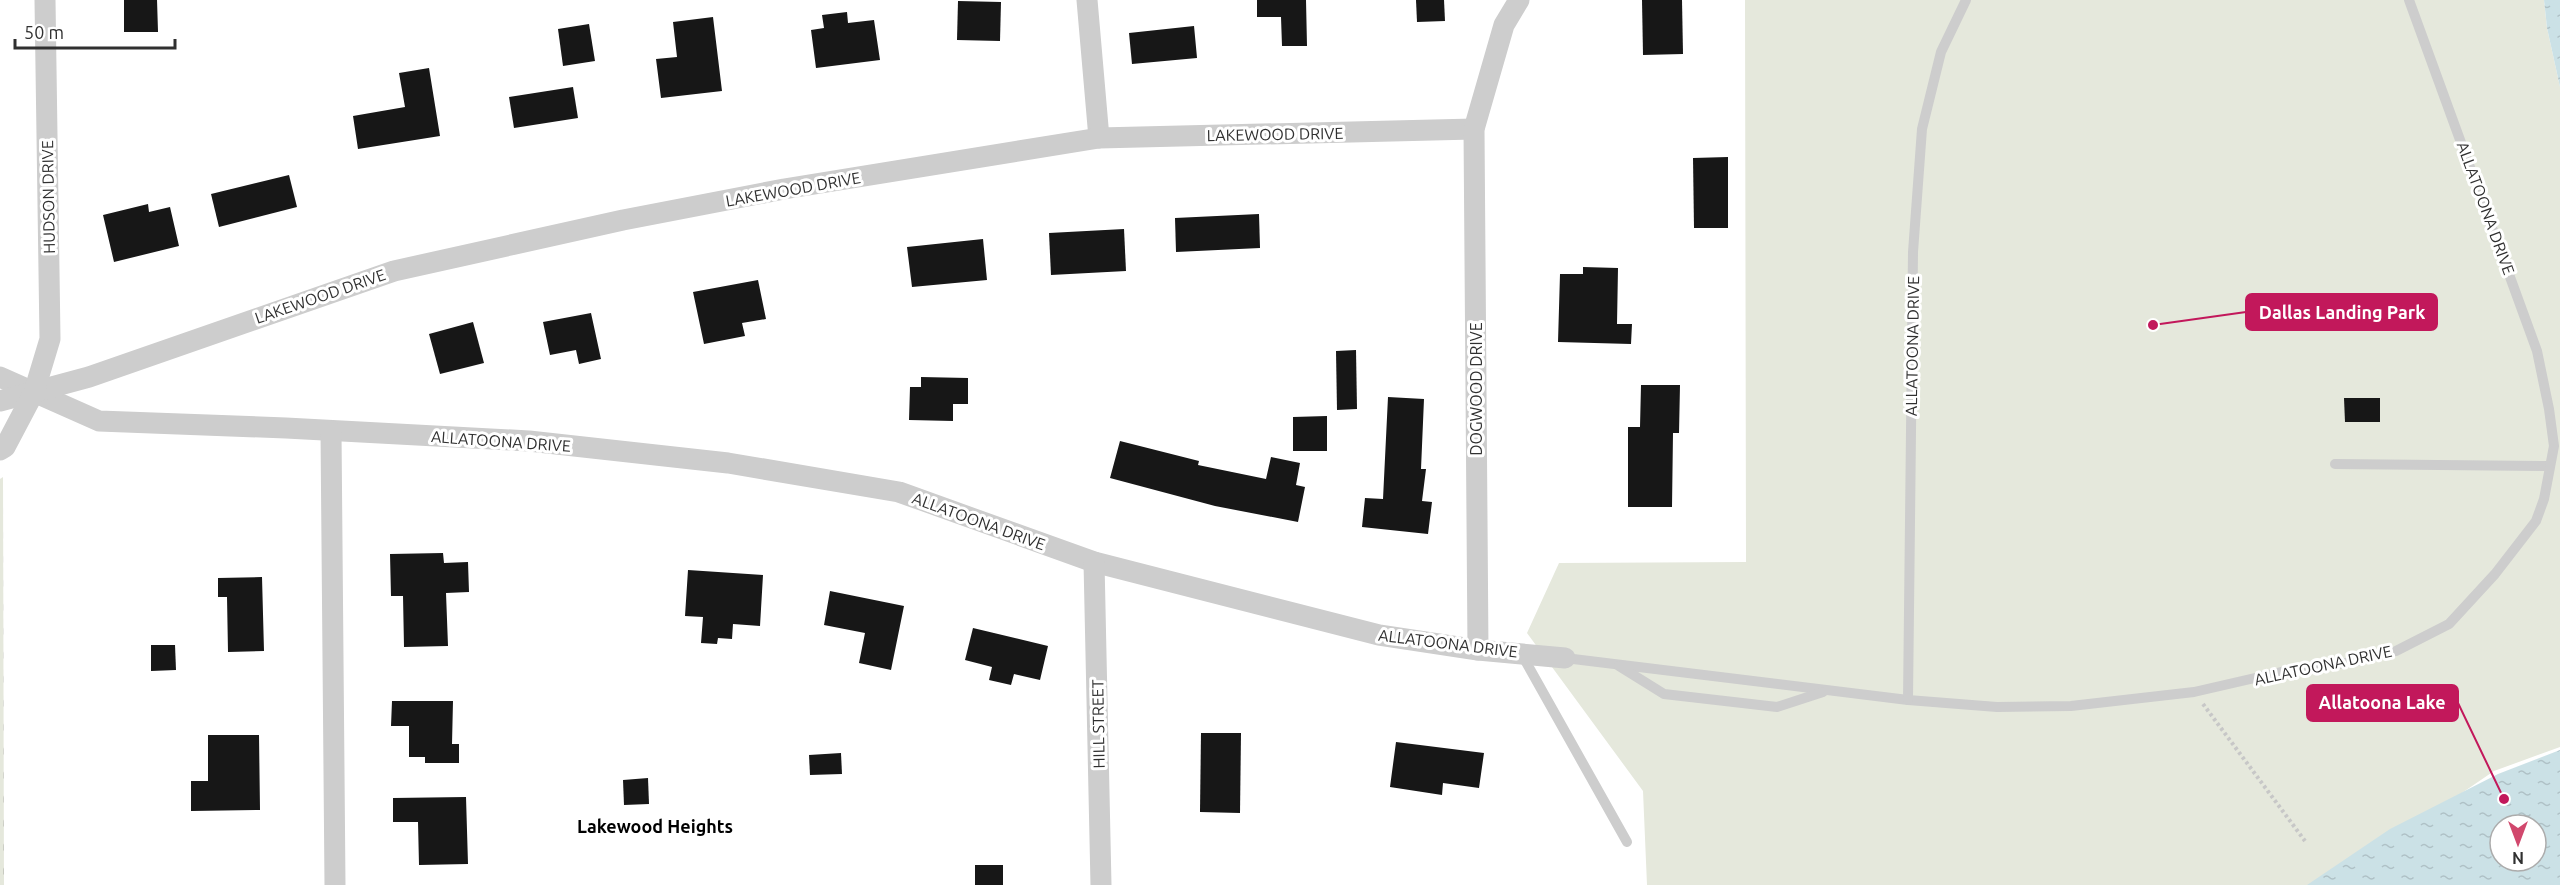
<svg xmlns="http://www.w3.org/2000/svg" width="2560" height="885" font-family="Ubuntu,sans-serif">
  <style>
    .cemetery { fill: url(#cemetery-stones) }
    .park { fill: #e5e8dc }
    .water { fill: url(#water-ripples); fill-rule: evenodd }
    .building { fill: #171717 }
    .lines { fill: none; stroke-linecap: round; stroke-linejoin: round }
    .path { stroke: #c7c7c7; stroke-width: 4; stroke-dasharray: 3 3; stroke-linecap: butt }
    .service { stroke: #cdcdcd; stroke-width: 10 }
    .minor { stroke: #cdcdcd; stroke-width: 21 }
    .labels { text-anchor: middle; stroke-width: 6; stroke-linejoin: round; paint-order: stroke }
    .street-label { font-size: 16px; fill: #303030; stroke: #fff }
    .neighbourhood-label { font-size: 18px; font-weight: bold; fill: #000; stroke: #fff }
    .leader { fill: none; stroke: #c2185b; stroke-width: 2 }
    .callout-dot { fill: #c2185b; stroke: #fff; stroke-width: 2 }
    .callout { fill: #c2185b; stroke: #c2185b; stroke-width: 2 }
    .callout-label { font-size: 18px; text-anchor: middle; font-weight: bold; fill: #fff }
  </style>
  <defs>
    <pattern id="cemetery-stones" width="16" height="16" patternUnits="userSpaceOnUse" patternTransform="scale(1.5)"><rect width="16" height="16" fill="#e5e8dc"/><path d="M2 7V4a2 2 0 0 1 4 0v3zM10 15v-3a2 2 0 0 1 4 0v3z" fill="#c5c7bd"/></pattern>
    <pattern id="water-ripples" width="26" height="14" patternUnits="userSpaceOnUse" patternTransform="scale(1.5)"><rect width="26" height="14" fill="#cbe1e6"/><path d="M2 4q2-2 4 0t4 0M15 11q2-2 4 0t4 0" fill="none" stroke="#afc1c6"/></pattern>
  </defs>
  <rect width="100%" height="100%" fill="#fff"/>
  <path class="cemetery" d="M3 477 4 885H0V479Z"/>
  <path class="park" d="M1745 0H2544L2547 28 2560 87V747L2494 771 2339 877 2333 885H1647L1643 791 1527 633 1559 563 1746 562Z"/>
  <g class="water">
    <path d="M2544 0H2560V87L2547 28Z"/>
    <path d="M2560 750V885H2307L2390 829 2498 774ZM2500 825H2536V861H2500Z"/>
  </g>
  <g class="building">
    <path d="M124 0H157L158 32H124Z"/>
    <path d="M1257 0H1306L1307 46H1282L1281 17H1257Z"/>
    <path d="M1416 0H1444L1445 21 1417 22Z"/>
    <path d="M1642 0H1682L1683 54 1643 55Z"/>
    <path d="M958 1 1001 2 1000 41 957 40Z"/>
    <path d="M847 12 848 23 874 20 880 60 816 68 811 30 824 28 822 15Z"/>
    <path d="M713 17 722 91 661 98 656 59 677 57 673 22Z"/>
    <path d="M589 24 595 61 563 66 558 29Z"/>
    <path d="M1194 26 1197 58 1132 64 1129 33Z"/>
    <path d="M429 68 440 136 358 149 353 116 405 107 399 73Z"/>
    <path d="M573 87 578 118 514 128 509 97Z"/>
    <path d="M1728 157V228H1694L1693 158Z"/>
    <path d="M289 175 297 207 219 227 211 194Z"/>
    <path d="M148 204 149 212 170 207 179 246 114 262 103 215Z"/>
    <path d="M1259 214 1260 248 1176 252 1175 218Z"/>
    <path d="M1124 229 1126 271 1051 275 1049 233Z"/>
    <path d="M983 239 987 280 912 287 907 247Z"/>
    <path d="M1583 267 1618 268 1617 324H1632L1631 344 1558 342 1560 274H1583Z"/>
    <path d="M758 280 766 319 742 323 745 336 704 344 693 292Z"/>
    <path d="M591 313 601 359 579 364 576 350 550 355 543 322Z"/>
    <path d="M473 322 484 363 440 374 429 334Z"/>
    <path d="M1356 350 1357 409 1337 410 1336 351Z"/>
    <path d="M921 377 968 378V404H953V421L909 420 910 387H921Z"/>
    <path d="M1641 385H1680L1679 433H1673L1672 507H1628V427H1640Z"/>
    <path d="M1388 397 1424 399 1421 469H1426L1422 501 1432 502 1428 534 1362 527 1365 498 1383 499Z"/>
    <path d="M2344 398H2380V422H2345Z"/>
    <path d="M1327 416V451H1293V417Z"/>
    <path d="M1120 441 1199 461 1198 465 1266 479 1271 457 1300 463 1296 485 1305 487 1298 522 1215 506 1110 478Z"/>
    <path d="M443 553 444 563 468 562 469 592 446 593 448 646 404 647 403 596H391L390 554Z"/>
    <path d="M688 570 763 575 760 626 733 624 732 639 718 638 717 644 701 643 703 617 685 616Z"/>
    <path d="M262 577 264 651 228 652 227 597H218V578Z"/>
    <path d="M830 591 904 606 891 670 859 663 865 633 824 625Z"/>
    <path d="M973 628 1048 646 1040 680 1014 674 1011 685 989 680 992 667 965 660Z"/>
    <path d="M151 645H175L176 670 151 671Z"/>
    <path d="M392 701H453L452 744H459V763H425V757H409V726H391Z"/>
    <path d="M1201 733H1241L1240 813 1200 812Z"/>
    <path d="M208 735H259L260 810 191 811V781H208Z"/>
    <path d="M1396 742 1484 753 1479 788 1443 783 1442 795 1390 787Z"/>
    <path d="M841 753 842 774 810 775 809 755Z"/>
    <path d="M648 778 649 804 624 805 623 780Z"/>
    <path d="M466 797 468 864 419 865 418 822H393V798Z"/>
    <rect x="975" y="865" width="28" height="20"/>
  </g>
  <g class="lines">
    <path class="path" d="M2203 704 2305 841"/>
    <g class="service">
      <path d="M2335 464 2550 466"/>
      <path d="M1522 655 1627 842"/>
      <path d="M1565 658 1908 700 1997 707 2071 706 2194 692 2281 672 2353 662 2396 651 2449 624 2495 574 2536 521 2544 499 2554 446 2549 409 2537 351 2409 0"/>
      <path d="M1619 666 1664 694 1777 707 1823 692"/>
      <path d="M1908 700 1913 252 1922 129 1941 52 1966 0"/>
    </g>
    <g class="minor">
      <path d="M1087 0 1099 138"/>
      <path d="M0 377 99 421 286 428 529 441 728 463 899 492 1094 562 1379 635 1478 650 1565 658"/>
      <path d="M0 401 89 377 394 271 623 220 784 189 1099 138 1474 129"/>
      <path d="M331 431 335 885"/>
      <path d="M0 450 5 447 34 392 50 339 45 0"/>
      <path d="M1094 562 1101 885"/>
      <path d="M1478 650 1474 129 1504 25 1519 0"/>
    </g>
  </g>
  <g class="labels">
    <g class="street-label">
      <text transform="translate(1275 134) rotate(-1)" y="6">LAKEWOOD DRIVE</text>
      <text transform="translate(793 189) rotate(-10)" y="6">LAKEWOOD DRIVE</text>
      <text transform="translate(48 197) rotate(-91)" y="6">HUDSON DRIVE</text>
      <text transform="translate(2486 208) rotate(70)" y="6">ALLATOONA DRIVE</text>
      <text transform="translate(320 296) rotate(-19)" y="6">LAKEWOOD DRIVE</text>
      <text transform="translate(1912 346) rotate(-89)" y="6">ALLATOONA DRIVE</text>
      <text transform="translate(1476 389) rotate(-90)" y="6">DOGWOOD DRIVE</text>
      <text transform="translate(501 441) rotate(4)" y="6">ALLATOONA DRIVE</text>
      <text transform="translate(979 521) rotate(20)" y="6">ALLATOONA DRIVE</text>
      <text transform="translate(1448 643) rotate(7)" y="6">ALLATOONA DRIVE</text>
      <text transform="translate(2323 665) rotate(-12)" y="6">ALLATOONA DRIVE</text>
      <text transform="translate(1098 724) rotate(-91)" y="6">HILL STREET</text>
    </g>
    <g class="neighbourhood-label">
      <text x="655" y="833">Lakewood Heights</text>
    </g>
  </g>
  <path class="leader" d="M2153 325L2246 312M2504 799L2458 703"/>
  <g class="callout-dot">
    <circle cx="2153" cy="325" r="6"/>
    <circle cx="2504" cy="799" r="6"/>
  </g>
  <g class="callout">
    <rect x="2246" y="294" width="191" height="36" rx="6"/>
    <rect x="2307" y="685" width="151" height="36" rx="6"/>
  </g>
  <g class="callout-label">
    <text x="2342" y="319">Dallas Landing Park</text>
    <text x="2382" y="709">Allatoona Lake</text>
  </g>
  <g transform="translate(2518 843) rotate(180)"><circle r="28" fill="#ffffff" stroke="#acacac" stroke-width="1.5"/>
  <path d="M0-4.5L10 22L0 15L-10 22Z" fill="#d1486d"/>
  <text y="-9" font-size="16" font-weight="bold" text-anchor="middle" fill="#303030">N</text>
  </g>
  <path d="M15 39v9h160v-9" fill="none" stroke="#303030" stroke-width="3"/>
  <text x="24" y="39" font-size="18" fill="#303030" stroke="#ffffff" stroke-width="4.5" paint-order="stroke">50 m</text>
</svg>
